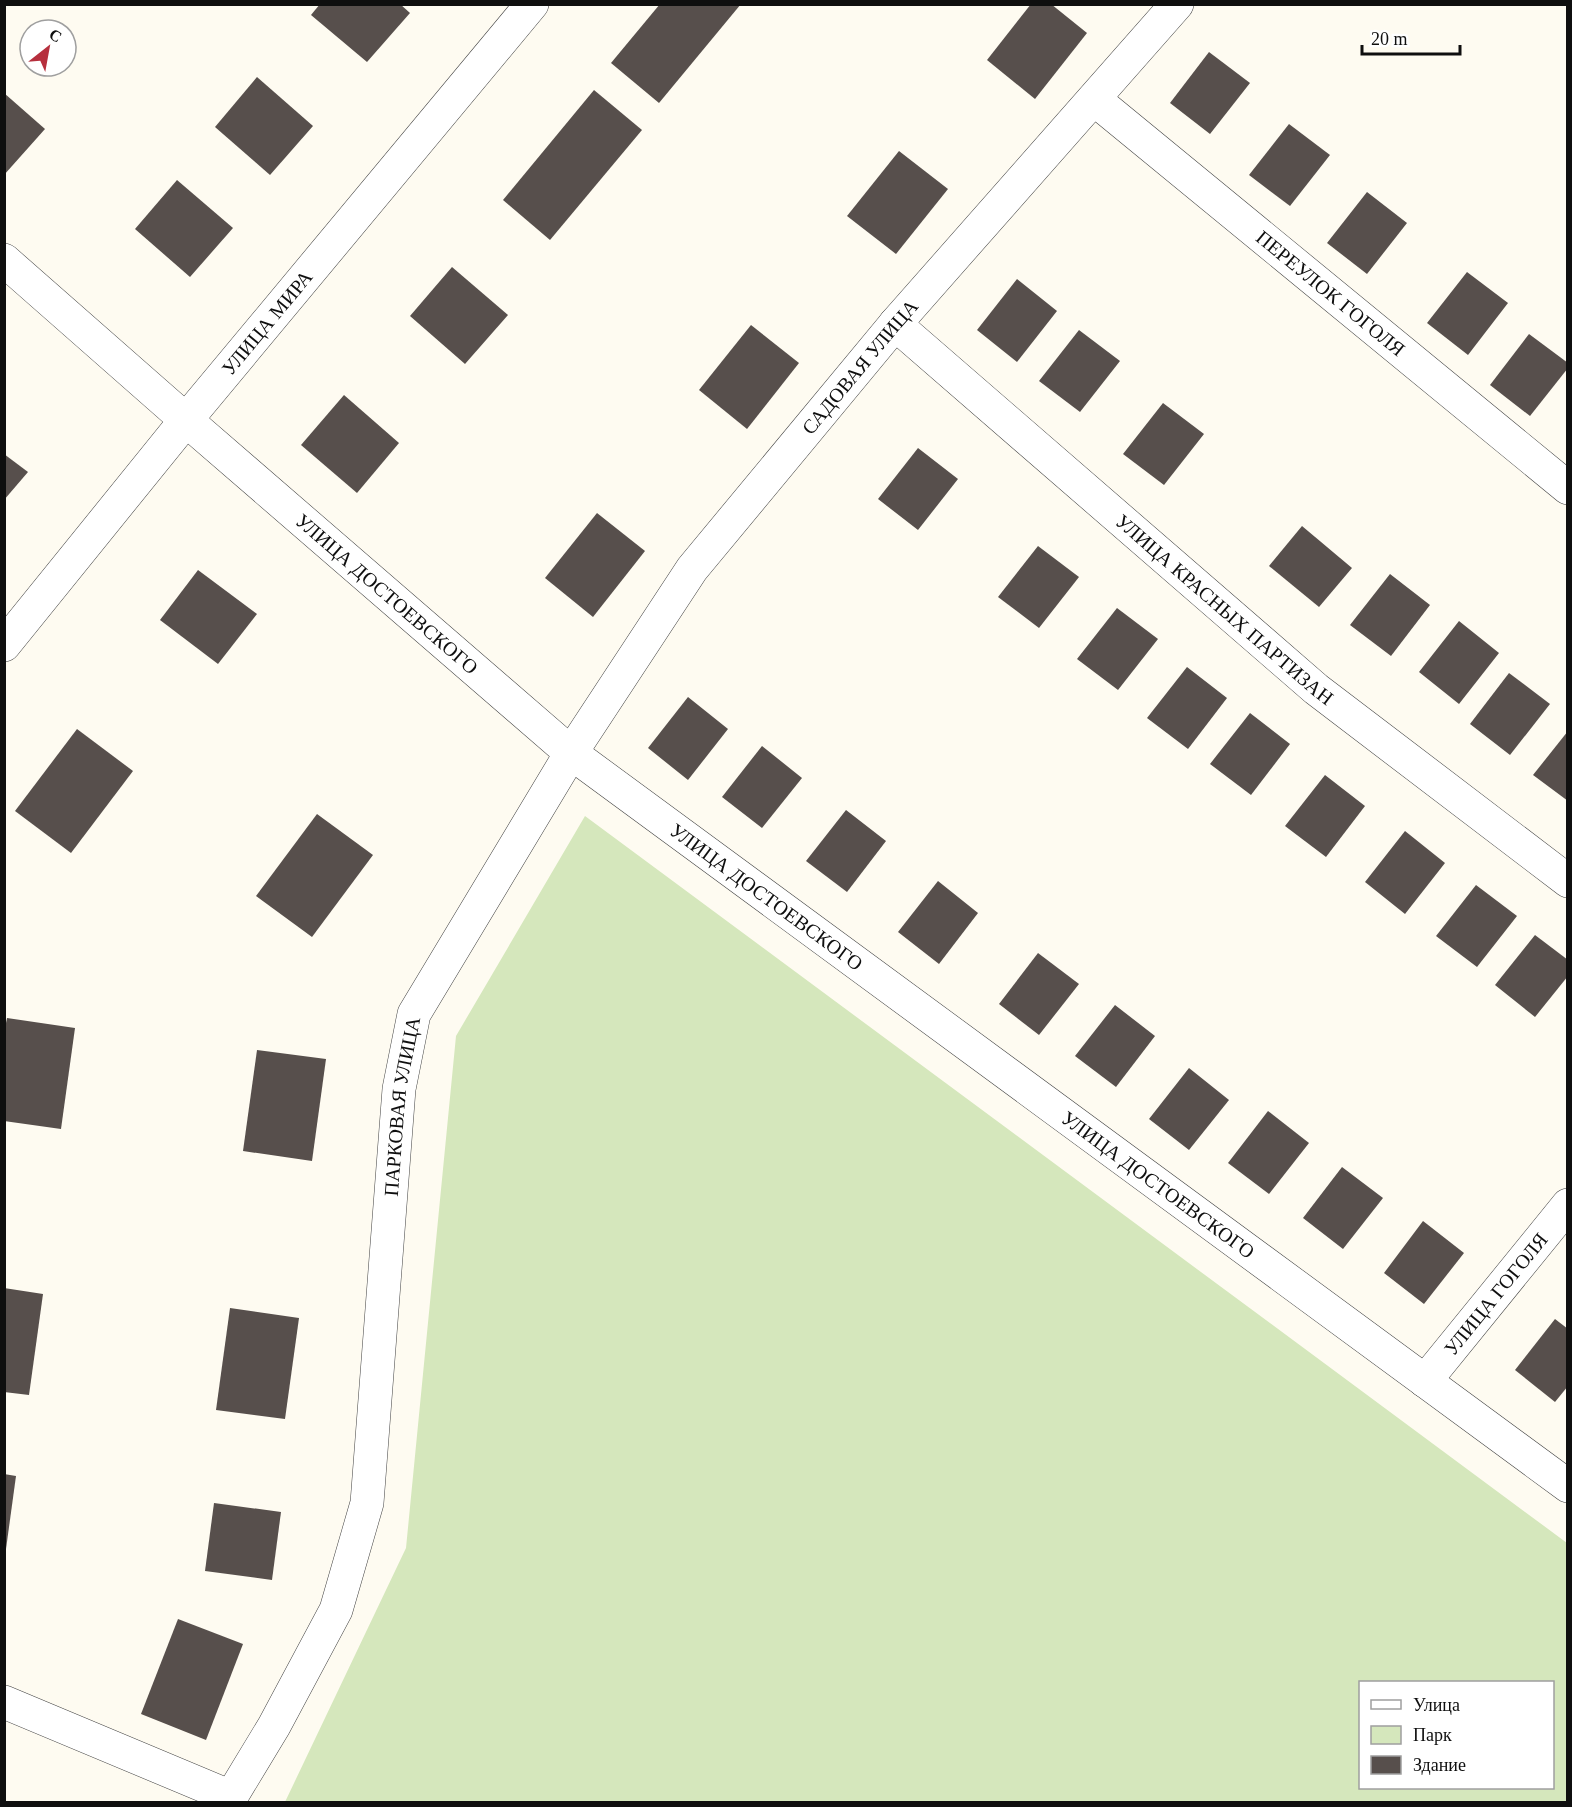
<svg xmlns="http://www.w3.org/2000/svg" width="1572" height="1807" font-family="'Times New Roman',serif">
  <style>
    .green { fill: #d5e7bc; fill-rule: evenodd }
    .building { fill: #574f4c }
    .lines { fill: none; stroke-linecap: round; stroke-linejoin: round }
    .minor-casing { stroke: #424242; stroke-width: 34 }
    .minor { stroke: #fff; stroke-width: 33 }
    .labels { text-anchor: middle; stroke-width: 6; stroke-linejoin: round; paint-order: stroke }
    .street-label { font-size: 20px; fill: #0f0f0f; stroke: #fff }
  </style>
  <rect width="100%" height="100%" fill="#fefbf1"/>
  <path class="green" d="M585 816 1567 1543V1802H285L406 1548 456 1036ZM1360 1682H1552V1788H1360Z"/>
  <g class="building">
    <path d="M320 4H400L410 13 367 62 311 15Z"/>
    <path d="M660 4H741L659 103 611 63Z"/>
    <path d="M1031 4H1051L1087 33 1035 99 987 60Z"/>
    <path d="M1209 52 1250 83 1210 134 1170 103Z"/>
    <path d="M257 77 313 126 270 175 215 127Z"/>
    <path d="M594 90 642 130 550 240 503 200Z"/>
    <path d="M4 93 45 129 4 175Z"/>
    <path d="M1289 124 1330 155 1290 206 1249 175Z"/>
    <path d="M899 151 948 189 896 254 847 216Z"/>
    <path d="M177 180 233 228 190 277 135 229Z"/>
    <path d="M1367 192 1407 223 1367 274 1327 243Z"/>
    <path d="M452 267 508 315 465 364 410 316Z"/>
    <path d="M1467 272 1508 303 1468 355 1427 323Z"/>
    <path d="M1017 279 1057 311 1017 362 977 330Z"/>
    <path d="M751 325 799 363 747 429 699 390Z"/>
    <path d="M1079 330 1120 361 1080 412 1039 381Z"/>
    <path d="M1529 334 1568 363V368L1530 416 1490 385Z"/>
    <path d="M344 395 399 443 357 493 301 445Z"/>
    <path d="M1163 403 1204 434 1164 485 1123 454Z"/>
    <path d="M918 448 958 479 918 530 878 499Z"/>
    <path d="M4 454 28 472 4 500Z"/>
    <path d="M597 513 645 551 593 617 545 578Z"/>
    <path d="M1302 526 1352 568 1319 607 1269 566Z"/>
    <path d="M1038 546 1079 577 1039 628 998 597Z"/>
    <path d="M198 570 257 614 218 664 160 620Z"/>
    <path d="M1390 574 1430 605 1391 656 1350 625Z"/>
    <path d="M1117 608 1158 639 1118 690 1077 659Z"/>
    <path d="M1459 621 1499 653 1459 704 1419 672Z"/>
    <path d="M1187 667 1227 698 1188 749 1147 718Z"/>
    <path d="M1509 673 1550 704 1510 755 1470 724Z"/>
    <path d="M688 697 728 729 688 780 648 748Z"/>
    <path d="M1250 713 1290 744 1251 795 1210 764Z"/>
    <path d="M77 729 133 771 71 853 15 811Z"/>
    <path d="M1568 731V801L1533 775Z"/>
    <path d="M762 746 802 778 762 828 722 797Z"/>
    <path d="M1325 775 1365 806 1326 857 1285 826Z"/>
    <path d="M846 810 886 841 847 892 806 861Z"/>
    <path d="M317 814 373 855 312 937 256 896Z"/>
    <path d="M1405 831 1445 863 1405 914 1365 882Z"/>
    <path d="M938 881 978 913 939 964 898 932Z"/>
    <path d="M1476 885 1517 916 1477 967 1436 936Z"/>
    <path d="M1535 935 1568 960V976L1535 1017 1495 985Z"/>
    <path d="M1038 953 1079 984 1039 1035 999 1004Z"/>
    <path d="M1115 1005 1155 1036 1116 1087 1075 1056Z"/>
    <path d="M7 1018 75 1028 61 1129 4 1121V1033Z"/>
    <path d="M257 1050 326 1059 312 1161 243 1151Z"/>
    <path d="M1189 1068 1229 1100 1189 1150 1149 1119Z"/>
    <path d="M1268 1111 1309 1143 1269 1194 1228 1163Z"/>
    <path d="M1342 1167 1383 1198 1343 1249 1303 1218Z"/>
    <path d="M1423 1221 1464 1253 1424 1304 1384 1273Z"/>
    <path d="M4 1288 43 1294 29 1395 4 1392Z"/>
    <path d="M230 1308 299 1318 285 1419 216 1410Z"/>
    <path d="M1555 1319 1568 1329V1386L1555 1402 1515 1370Z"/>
    <path d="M4 1474 16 1476 6 1549H4Z"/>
    <path d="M214 1503 281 1512 272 1580 205 1571Z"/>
    <path d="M178 1619 243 1644 206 1740 141 1714Z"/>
  </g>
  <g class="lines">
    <g class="minor-casing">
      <g id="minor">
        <path id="s1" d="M1094 99 1568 488"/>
        <path id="s2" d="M4 260 186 420 571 753 1568 1486"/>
        <path id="s3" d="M895 324 1316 689 1568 881"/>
        <path id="s4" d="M4 645 186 420 532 4"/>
        <path id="s5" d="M1425 1381 1568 1205"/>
        <path d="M4 1702 231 1797"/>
        <path id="s6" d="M228 1802 274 1726 336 1610 367 1503 399 1089 414 1014 571 753 692 569 895 324 1177 4"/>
      </g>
    </g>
    <use href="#minor" class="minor"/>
  </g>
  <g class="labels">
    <g class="street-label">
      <text dy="7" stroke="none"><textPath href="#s1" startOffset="306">ПЕРЕУЛОК ГОГОЛЯ</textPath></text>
      <text dy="7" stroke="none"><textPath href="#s4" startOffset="416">УЛИЦА МИРА</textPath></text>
      <text dy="7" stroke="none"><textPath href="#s6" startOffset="1611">САДОВАЯ УЛИЦА</textPath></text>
      <text dy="7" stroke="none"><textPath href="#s2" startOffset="508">УЛИЦА ДОСТОЕВСКОГО</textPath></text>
      <text dy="7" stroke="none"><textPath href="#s3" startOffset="436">УЛИЦА КРАСНЫХ ПАРТИЗАН</textPath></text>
      <text dy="7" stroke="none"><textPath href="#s2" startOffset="994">УЛИЦА ДОСТОЕВСКОГО</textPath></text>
      <text dy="7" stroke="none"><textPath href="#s6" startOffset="730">ПАРКОВАЯ УЛИЦА</textPath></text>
      <text dy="7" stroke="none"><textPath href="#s2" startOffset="1480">УЛИЦА ДОСТОЕВСКОГО</textPath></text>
      <text dy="7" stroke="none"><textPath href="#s5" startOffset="112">УЛИЦА ГОГОЛЯ</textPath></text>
    </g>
  </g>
  <rect width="1572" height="1807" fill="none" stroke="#0f0f0f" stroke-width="12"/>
  <rect x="1359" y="1681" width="195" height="108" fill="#ffffff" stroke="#9f9f9f" stroke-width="1.5"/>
  <rect x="1371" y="1700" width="30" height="9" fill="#ffffff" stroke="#9f9f9f" stroke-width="1.5"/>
  <text x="1413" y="1711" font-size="18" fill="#0f0f0f">Улица</text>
  <rect x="1371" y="1726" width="30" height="18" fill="#d5e7bc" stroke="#9f9f9f" stroke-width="1.5"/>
  <text x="1413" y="1741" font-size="18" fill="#0f0f0f">Парк</text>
  <rect x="1371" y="1756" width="30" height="18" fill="#574f4c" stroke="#9f9f9f" stroke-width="1.5"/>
  <text x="1413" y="1771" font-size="18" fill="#0f0f0f">Здание</text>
  <g transform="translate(48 48) rotate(31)"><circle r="28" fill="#ffffff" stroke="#9f9f9f" stroke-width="1.5"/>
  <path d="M0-4.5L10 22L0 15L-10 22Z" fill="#b62f3d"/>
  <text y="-9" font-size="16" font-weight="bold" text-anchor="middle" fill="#0f0f0f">С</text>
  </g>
  <path d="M1362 45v9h98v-9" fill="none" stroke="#0f0f0f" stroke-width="3"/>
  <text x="1371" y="45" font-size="18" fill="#0f0f0f" stroke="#ffffff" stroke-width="4.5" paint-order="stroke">20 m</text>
</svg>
